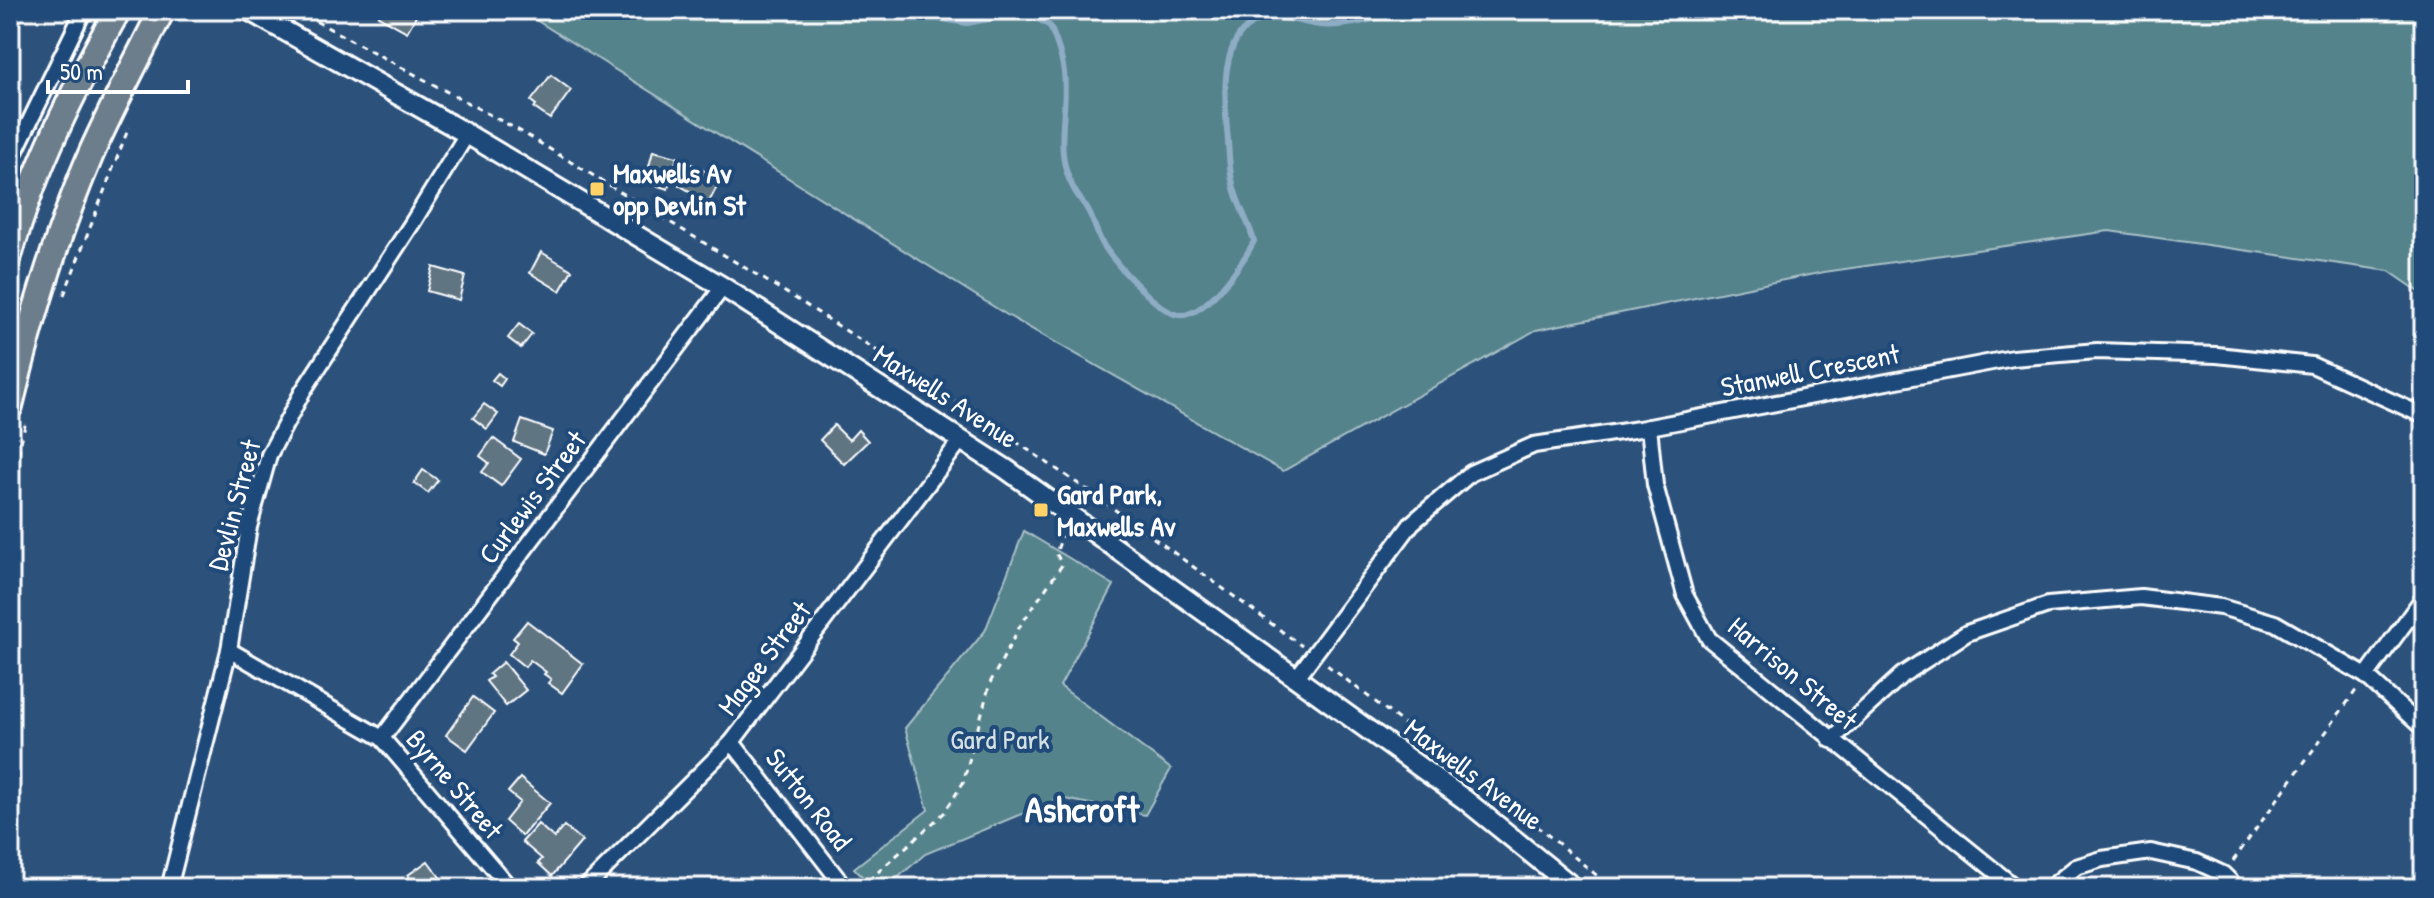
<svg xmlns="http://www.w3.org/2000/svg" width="2434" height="898" font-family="'Patrick Hand',sans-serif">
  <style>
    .green { fill: #55838c; stroke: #aac1c6; stroke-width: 2 }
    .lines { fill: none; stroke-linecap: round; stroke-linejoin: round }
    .stream { stroke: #8eadc5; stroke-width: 6 }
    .building { fill: #617482; stroke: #fff; stroke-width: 2 }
    .minor-casing { stroke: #fff; stroke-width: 20 }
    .tertiary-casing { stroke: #fff; stroke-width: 24 }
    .primary-casing { stroke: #fff; stroke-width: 30 }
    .path { stroke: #fff; stroke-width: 3; stroke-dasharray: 6 6; stroke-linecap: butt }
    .minor { stroke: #1f4a7a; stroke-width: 14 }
    .tertiary { stroke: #1f4a7a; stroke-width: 18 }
    .primary { stroke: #6c7d8c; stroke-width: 24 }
    .poi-dot { fill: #ffd166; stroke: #1f4a7a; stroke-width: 3 }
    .labels { text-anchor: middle; stroke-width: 8; stroke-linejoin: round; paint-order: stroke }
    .poi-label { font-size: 28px; font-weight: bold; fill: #fff; stroke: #1f4a7a; text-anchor: start }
    .street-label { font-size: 28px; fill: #fff; stroke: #1f4a7a }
    .park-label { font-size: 28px; fill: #d4e0e2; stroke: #1f4a7a }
    .district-label { font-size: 36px; font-weight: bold; fill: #fff; stroke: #1f4a7a }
  </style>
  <rect width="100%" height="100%" fill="#2c527c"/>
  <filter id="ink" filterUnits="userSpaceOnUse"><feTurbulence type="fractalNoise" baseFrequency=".0125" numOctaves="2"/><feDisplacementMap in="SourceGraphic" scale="16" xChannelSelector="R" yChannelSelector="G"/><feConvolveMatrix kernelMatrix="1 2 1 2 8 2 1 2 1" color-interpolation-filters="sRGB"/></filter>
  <g filter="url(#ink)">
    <g class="green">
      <path d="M520 10H2424V295L2389 271 2109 231 1824 272 1536 330 1283 471 1007 315Z"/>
      <path d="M1024 531 1114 585 1060 686 1171 769 1145 815 1060 798 925 854 886 888H873L854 868 928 810 905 728 985 631Z"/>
    </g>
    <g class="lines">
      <path class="stream" d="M887 10 904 16 936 18 967 23 1026 12 1050 26C1056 40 1062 57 1064 72 1068 105 1057 138 1066 170 1070 185 1077 195 1086 207 1094 219 1096 234 1104 246 1115 263 1159 313 1179 315 1205 318 1244 262 1254 241 1249 222 1237 204 1233 184 1229 170 1229 155 1228 141 1225 106 1216 35 1260 20 1279 13 1301 23 1320 25 1353 28 1385 14 1417 10"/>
    </g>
    <g class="building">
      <path d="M382 10H417L419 11 407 32 378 16Z"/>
      <path d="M551 75 571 90 550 119 534 108 536 105 531 101Z"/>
      <path d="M653 151 677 157 668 189 645 182Z"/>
      <path d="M691 164 708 173 712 166 724 173 709 202 679 185Z"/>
      <path d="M541 252 572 270 560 291 530 273Z"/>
      <path d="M433 267 465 276 459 300 427 291Z"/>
      <path d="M519 324 532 334 521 348 508 338Z"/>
      <path d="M498 373 505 379 500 386 492 380Z"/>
      <path d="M484 404 498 414 487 429 473 418Z"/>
      <path d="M522 420 553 431 544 454 514 442Z"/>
      <path d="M834 425 849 440 858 430 868 441 844 464 820 440Z"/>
      <path d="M493 438 521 459 501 486 482 472 489 463 480 456Z"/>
      <path d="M423 470 438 480 428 493 414 483Z"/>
      <path d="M527 621 583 664 562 693 548 683 551 679 544 674 546 672 530 660 525 667 509 654 518 642 513 638Z"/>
      <path d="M503 662 526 690 506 706 486 681 492 677 489 674Z"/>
      <path d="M473 697 494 713 467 750 446 735Z"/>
      <path d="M520 778 550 803 522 836 505 821 520 802 508 792Z"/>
      <path d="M538 824 554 838 564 826 582 841 552 876 538 863 542 859 522 842Z"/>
      <path d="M428 861 447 887 446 888H418L408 875Z"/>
    </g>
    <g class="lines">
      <g class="minor-casing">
        <g id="minor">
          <path d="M10 162 84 10"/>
          <path d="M1649 427 1655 485 1685 595 1709 639 2016 888"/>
          <path d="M229 650 382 738 510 888"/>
          <path d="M2366 676 2424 597"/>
          <path d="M1297 677 1412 523 1471 473 1534 445 1639 429 2013 358 2097 351 2217 355 2312 365 2424 416"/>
          <path d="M382 738 723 287"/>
          <path d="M1831 740 1902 675 1967 633 2048 605 2141 597 2221 607 2275 623 2366 676 2424 729"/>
          <path d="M732 742 845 888"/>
          <path d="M169 888 229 650 249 527 269 455 303 391 413 222 467 134"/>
          <path d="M585 888 732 742 961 440"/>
          <path d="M2050 888 2076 867 2102 859 2151 852 2197 862 2223 874 2237 888"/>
        </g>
      </g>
      <g class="tertiary-casing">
        <path id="tertiary" d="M248 10 467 134 723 287 1006 469 1464 799 1574 888"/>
      </g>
      <g class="primary-casing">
        <g id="primary">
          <path d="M10 253C34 168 75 87 118 10"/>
          <path d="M10 406C31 320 56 235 91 154 113 105 138 58 162 10"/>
        </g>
      </g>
      <g class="path">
        <path d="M295 10 520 131 798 300 960 404 1092 493 1302 646"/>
        <path d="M64 295 129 127"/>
        <path d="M10 489 26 421"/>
        <path d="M1327 665 1525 816 1612 888"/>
        <path d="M2233 861 2357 689"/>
        <path d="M860 888 944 813 963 783 990 683 1020 626 1062 565 1056 553 1062 536"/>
      </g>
      <use href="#minor" class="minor"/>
      <use href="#tertiary" class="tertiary"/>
      <use href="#primary" class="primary"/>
    </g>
  </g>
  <g class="poi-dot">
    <rect x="589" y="181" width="16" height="16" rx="4"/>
    <rect x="1033" y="502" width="16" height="16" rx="4"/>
  </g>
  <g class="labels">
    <g class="poi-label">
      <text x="613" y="183">Maxwells Av<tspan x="613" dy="32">opp Devlin St</tspan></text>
      <text x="1057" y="504">Gard Park,<tspan x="1057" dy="32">Maxwells Av</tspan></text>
    </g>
    <g class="street-label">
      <text transform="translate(1810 370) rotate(-11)" y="10">Stanwell Crescent</text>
      <text transform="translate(946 396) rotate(33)" y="10">Maxwells Avenue</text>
      <text transform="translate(532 497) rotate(-53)" y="10">Curlewis Street</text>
      <text transform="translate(234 505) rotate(-75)" y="10">Devlin Street</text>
      <text transform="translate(764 658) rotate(-53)" y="10">Magee Street</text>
      <text transform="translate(1793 673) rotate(40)" y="10">Harrison Street</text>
      <text transform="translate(1474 774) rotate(37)" y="10">Maxwells Avenue</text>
      <text transform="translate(455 784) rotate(50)" y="10">Byrne Street</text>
      <text transform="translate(809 799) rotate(52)" y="10">Sutton Road</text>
    </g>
    <g class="park-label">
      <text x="1000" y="749">Gard Park</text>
    </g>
    <g class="district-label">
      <text x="1082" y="822">Ashcroft</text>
    </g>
  </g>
  <rect width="2434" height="898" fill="none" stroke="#1f4a7a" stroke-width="40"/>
  <rect x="20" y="20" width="2394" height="858" fill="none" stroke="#fff" stroke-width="3" filter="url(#ink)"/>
  <path d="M48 80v12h140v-12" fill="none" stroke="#ffffff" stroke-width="4"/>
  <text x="60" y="80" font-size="24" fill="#ffffff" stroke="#1f4a7a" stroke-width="6" paint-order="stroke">50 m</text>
</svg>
